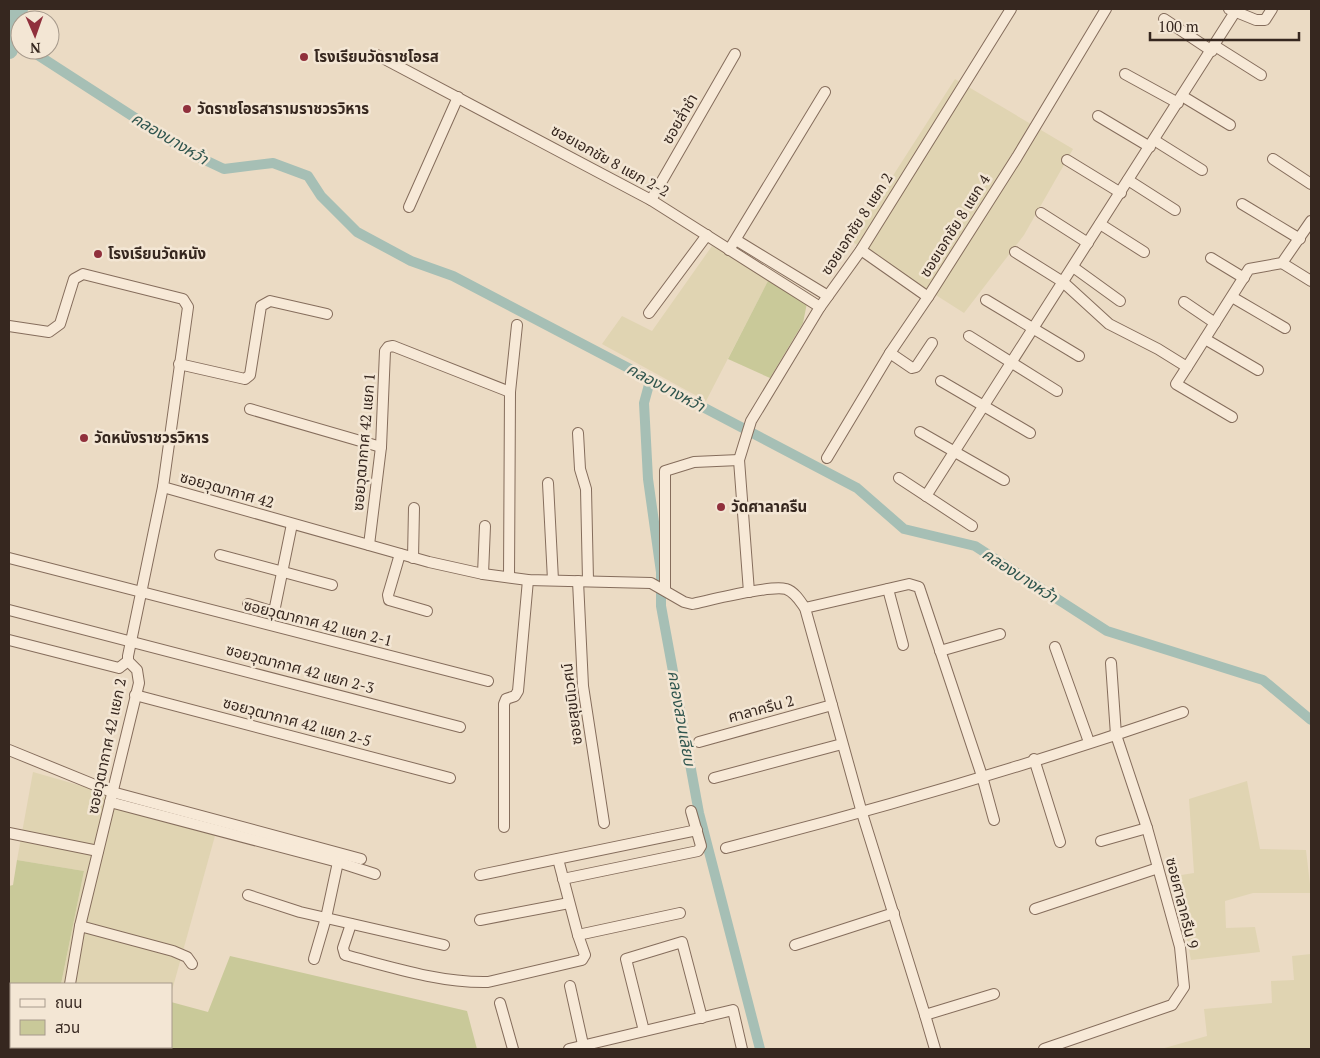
<svg xmlns="http://www.w3.org/2000/svg" width="1320" height="1058" font-family="'PT Serif','Noto Sans Thai',serif">
  <style>
    .farmland { fill: #e0d4b2 }
    .green { fill: #c9c999 }
    .water { fill: #a6bfb5; stroke: #6d8c81 }
    .lines { fill: none; stroke-linecap: round; stroke-linejoin: round }
    .canal { stroke: #a6bfb5; stroke-width: 10 }
    .river { stroke: #a6bfb5; stroke-width: 18 }
    .street-casing { stroke: #856d5c; stroke-width: 12 }
    .street { stroke: #f7e9d7; stroke-width: 10 }
    .poi-dot { fill: #90303c; stroke: #f3e6d4; stroke-width: 2 }
    .labels { text-anchor: middle; stroke-width: 5; stroke-linejoin: round; paint-order: stroke }
    .poi-label { font-size: 15px; font-weight: bold; fill: #36271f; stroke: #f3e6d4; text-anchor: start }
    .street-label { font-size: 15px; fill: #36271f; stroke: #f3e6d4 }
    .water-label { font-size: 16px; font-style: italic; fill: #2f554e; stroke: #f3e6d4 }
  </style>
  <rect width="100%" height="100%" fill="#ebdbc4"/>
  <g class="farmland">
    <path d="M955 79 1073 149 1024 235 964 313 851 241Z"/>
    <path d="M712 246 770 277 706 401 602 344 622 316 652 331Z"/>
    <path d="M33 772 218 825 171 994V984H61L84 871 17 860Z"/>
    <path d="M1247 781 1260 849 1306 850 1311 893H1253L1225 901 1226 928 1255 927 1260 952 1191 960 1175 876 1194 873 1189 799Z"/>
    <path d="M1311 954V1049H1161L1207 1036 1204 1009 1272 1003 1271 981 1294 980 1292 956Z"/>
    <path d="M48 1047H157V1049H47Z"/>
  </g>
  <g class="green">
    <path d="M770 277 807 303 803 323 770 378 728 359Z"/>
    <path d="M17 860 84 871 61 984H11V1020L9 1019V886L13 885Z"/>
    <path d="M230 956 467 1011 477 1049H157V1047H171V1002L208 1012Z"/>
  </g>
  <path class="water" d="M9 9H22L20 19 9 20Z"/>
  <g class="lines">
    <g class="canal">
      <path d="M12 38 20 43"/>
      <path d="M30 50 188 152 224 169 273 163 308 176 321 196 357 232 411 261 453 276 857 488 904 529 975 546 1107 631 1263 680 1311 720"/>
      <path d="M650 381 644 403 648 479 661 572V606L699 813 760 1049"/>
    </g>
    <path class="river" d="M9 50 19 9"/>
    <g class="street-casing">
      <g id="street">
        <path d="M1229 9 1256 20H1265L1272 9"/>
        <path d="M1164 19 1212 51"/>
        <path d="M1215 46 1261 75"/>
        <path d="M377 55 651 200 820 307"/>
        <path d="M1125 74 1178 103"/>
        <path d="M1182 96 1230 125"/>
        <path d="M1098 116 1150 147"/>
        <path d="M1154 140 1202 170"/>
        <path d="M1273 159 1311 184"/>
        <path d="M1067 160 1121 193"/>
        <path d="M1128 180 1175 210"/>
        <path d="M651 200 735 54"/>
        <path d="M1242 204 1300 239"/>
        <path d="M409 207 458 97"/>
        <path d="M1041 213 1088 243"/>
        <path d="M1100 224 1144 252"/>
        <path d="M736 240 828 296"/>
        <path d="M729 250 825 92"/>
        <path d="M861 250 928 297"/>
        <path d="M1015 252 1063 282 1109 324 1158 349 1187 367 1249 269 1282 263 1311 221"/>
        <path d="M1211 258 1244 278"/>
        <path d="M1282 263 1311 281"/>
        <path d="M1073 267 1120 301"/>
        <path d="M1232 297 1285 328"/>
        <path d="M986 300 1079 356"/>
        <path d="M1184 302 1215 323"/>
        <path d="M649 313 707 235"/>
        <path d="M9 326 49 332 60 324 74 279 83 274 183 299 188 307 163 487 429 562 483 574 528 580 651 583 684 602 692 604C711 600 769 585 786 589 795 592 800 601 805 608L862 813 925 1015 994 994"/>
        <path d="M969 336 1057 391"/>
        <path d="M1205 339 1258 370"/>
        <path d="M890 353 912 368 916 367 932 343"/>
        <path d="M179 364 245 379 250 375 261 306 270 301 327 314"/>
        <path d="M1187 367 1176 384 1232 417"/>
        <path d="M941 381 1030 433"/>
        <path d="M250 409 381 447"/>
        <path d="M920 432 1004 480"/>
        <path d="M578 433 580 469 586 489 588 580"/>
        <path d="M827 458 890 353 928 297 1017 157 1106 9"/>
        <path d="M899 478 972 526"/>
        <path d="M548 483 553 580"/>
        <path d="M926 496 1235 12"/>
        <path d="M369 545 381 447 385 351 388 347 393 346 510 392"/>
        <path d="M400 554 388 595 389 600 427 611"/>
        <path d="M220 555 332 585"/>
        <path d="M9 558 488 681"/>
        <path d="M413 558 414 508"/>
        <path d="M483 574 485 526"/>
        <path d="M509 577 510 392 517 325"/>
        <path d="M578 581 583 686 604 823"/>
        <path d="M665 589V471L694 462 739 460"/>
        <path d="M888 589 903 645"/>
        <path d="M749 592 739 460 751 421 820 307 861 250 1011 9"/>
        <path d="M248 604 274 612 292 524"/>
        <path d="M805 608 909 584 919 587 982 776 994 820"/>
        <path d="M9 610 460 727"/>
        <path d="M9 640 119 668 128 661"/>
        <path d="M1055 647 1089 742"/>
        <path d="M940 651 1000 634"/>
        <path d="M135 695 450 778"/>
        <path d="M699 742 832 705"/>
        <path d="M9 750 112 792 361 859"/>
        <path d="M1034 759 1060 842"/>
        <path d="M714 778 842 744"/>
        <path d="M110 802 338 862 375 874"/>
        <path d="M504 827V704L506 699 515 696 518 691 528 580"/>
        <path d="M9 833 98 851"/>
        <path d="M1101 841 1147 828"/>
        <path d="M726 848C880 809 1033 764 1183 712"/>
        <path d="M480 875 697 830"/>
        <path d="M563 879 698 851 701 846 691 811"/>
        <path d="M248 895 300 912 444 945"/>
        <path d="M1035 909 1158 868"/>
        <path d="M480 920 569 903"/>
        <path d="M351 924 343 948 345 955C391 967 440 983 488 982L582 960 585 955 578 935 558 859"/>
        <path d="M80 926 173 951 187 957 192 964"/>
        <path d="M578 935 680 913"/>
        <path d="M795 945 894 913"/>
        <path d="M314 959 326 918 338 862"/>
        <path d="M70 984 80 926 139 683 137 670 128 661V656L163 487"/>
        <path d="M570 986 584 1049"/>
        <path d="M500 1003 513 1049"/>
        <path d="M925 1015 935 1049"/>
        <path d="M644 1031 626 959 682 942 702 1018"/>
        <path d="M101 1047 110 1049"/>
        <path d="M569 1049 733 1010 742 1049"/>
        <path d="M1044 1049 1172 1005 1184 987 1180 947 1147 828 1116 735 1111 663"/>
      </g>
    </g>
    <use href="#street" class="street"/>
  </g>
  <g class="poi-dot">
    <circle cx="304" cy="57" r="5"/>
    <circle cx="187" cy="109" r="5"/>
    <circle cx="98" cy="254" r="5"/>
    <circle cx="84" cy="438" r="5"/>
    <circle cx="721" cy="507" r="5"/>
  </g>
  <g class="labels">
    <g class="poi-label">
      <text x="314" y="62">โรงเรียนวัดราชโอรส</text>
      <text x="197" y="114">วัดราชโอรสารามราชวรวิหาร</text>
      <text x="108" y="259">โรงเรียนวัดหนัง</text>
      <text x="94" y="443">วัดหนังราชวรวิหาร</text>
      <text x="731" y="512">วัดศาลาครืน</text>
    </g>
    <g class="street-label">
      <text transform="translate(680 119) rotate(-60)" y="5">ซอยล่ำชำ</text>
      <text transform="translate(610 161) rotate(29)" y="5">ซอยเอกชัย 8 แยก 2-2</text>
      <text transform="translate(857 224) rotate(-57)" y="5">ซอยเอกชัย 8 แยก 2</text>
      <text transform="translate(955 226) rotate(-58)" y="5">ซอยเอกชัย 8 แยก 4</text>
      <text transform="translate(364 442) rotate(-85)" y="5">ซอยวุฒากาศ 42 แยก 1</text>
      <text transform="translate(227 490) rotate(16)" y="5">ซอยวุฒากาศ 42</text>
      <text transform="translate(318 623) rotate(14)" y="5">ซอยวุฒากาศ 42 แยก 2-1</text>
      <text transform="translate(300 669) rotate(15)" y="5">ซอยวุฒากาศ 42 แยก 2-3</text>
      <text transform="translate(572 704) rotate(-97)" y="5">ซอยสุขนิเวศน์</text>
      <text transform="translate(761 709) rotate(-15)" y="5">ศาลาครืน 2</text>
      <text transform="translate(297 722) rotate(15)" y="5">ซอยวุฒากาศ 42 แยก 2-5</text>
      <text transform="translate(107 746) rotate(-78)" y="5">ซอยวุฒากาศ 42 แยก 2</text>
      <text transform="translate(1182 903) rotate(76)" y="5">ซอยศาลาครืน 9</text>
    </g>
    <g class="water-label">
      <text transform="translate(170 138) rotate(31)" y="6">คลองบางหว้า</text>
      <text transform="translate(666 387) rotate(28)" y="6">คลองบางหว้า</text>
      <text transform="translate(1020 575) rotate(33)" y="6">คลองบางหว้า</text>
      <text transform="translate(682 718) rotate(80)" y="6">คลองสวนเลียบ</text>
    </g>
  </g>
  <rect width="1320" height="1058" fill="none" stroke="#36271f" stroke-width="20"/>
  <rect x="10" y="983" width="162" height="65" fill="#f3e6d4" stroke="#a79a8c"/>
  <rect x="20" y="999" width="25" height="8" fill="#f7e9d7" stroke="#a79a8c"/>
  <text x="55" y="1008" font-size="15" fill="#36271f">ถนน</text>
  <rect x="20" y="1020" width="25" height="15" fill="#c9c999" stroke="#a79a8c"/>
  <text x="55" y="1033" font-size="15" fill="#36271f">สวน</text>
  <g transform="translate(35 35) rotate(178)"><circle r="24" fill="#f3e6d4" stroke="#a79a8c"/>
  <path d="M0-4L9 19L0 12L-9 19Z" fill="#90303c"/>
  <text y="-8" font-size="14" font-weight="bold" text-anchor="middle" fill="#36271f">N</text>
  </g>
  <path d="M1150 32v8h149v-8" fill="none" stroke="#36271f" stroke-width="2.5"/>
  <text x="1158" y="32" font-size="15" fill="#36271f" stroke="#f3e6d4" stroke-width="4" paint-order="stroke">100 m</text>
</svg>
